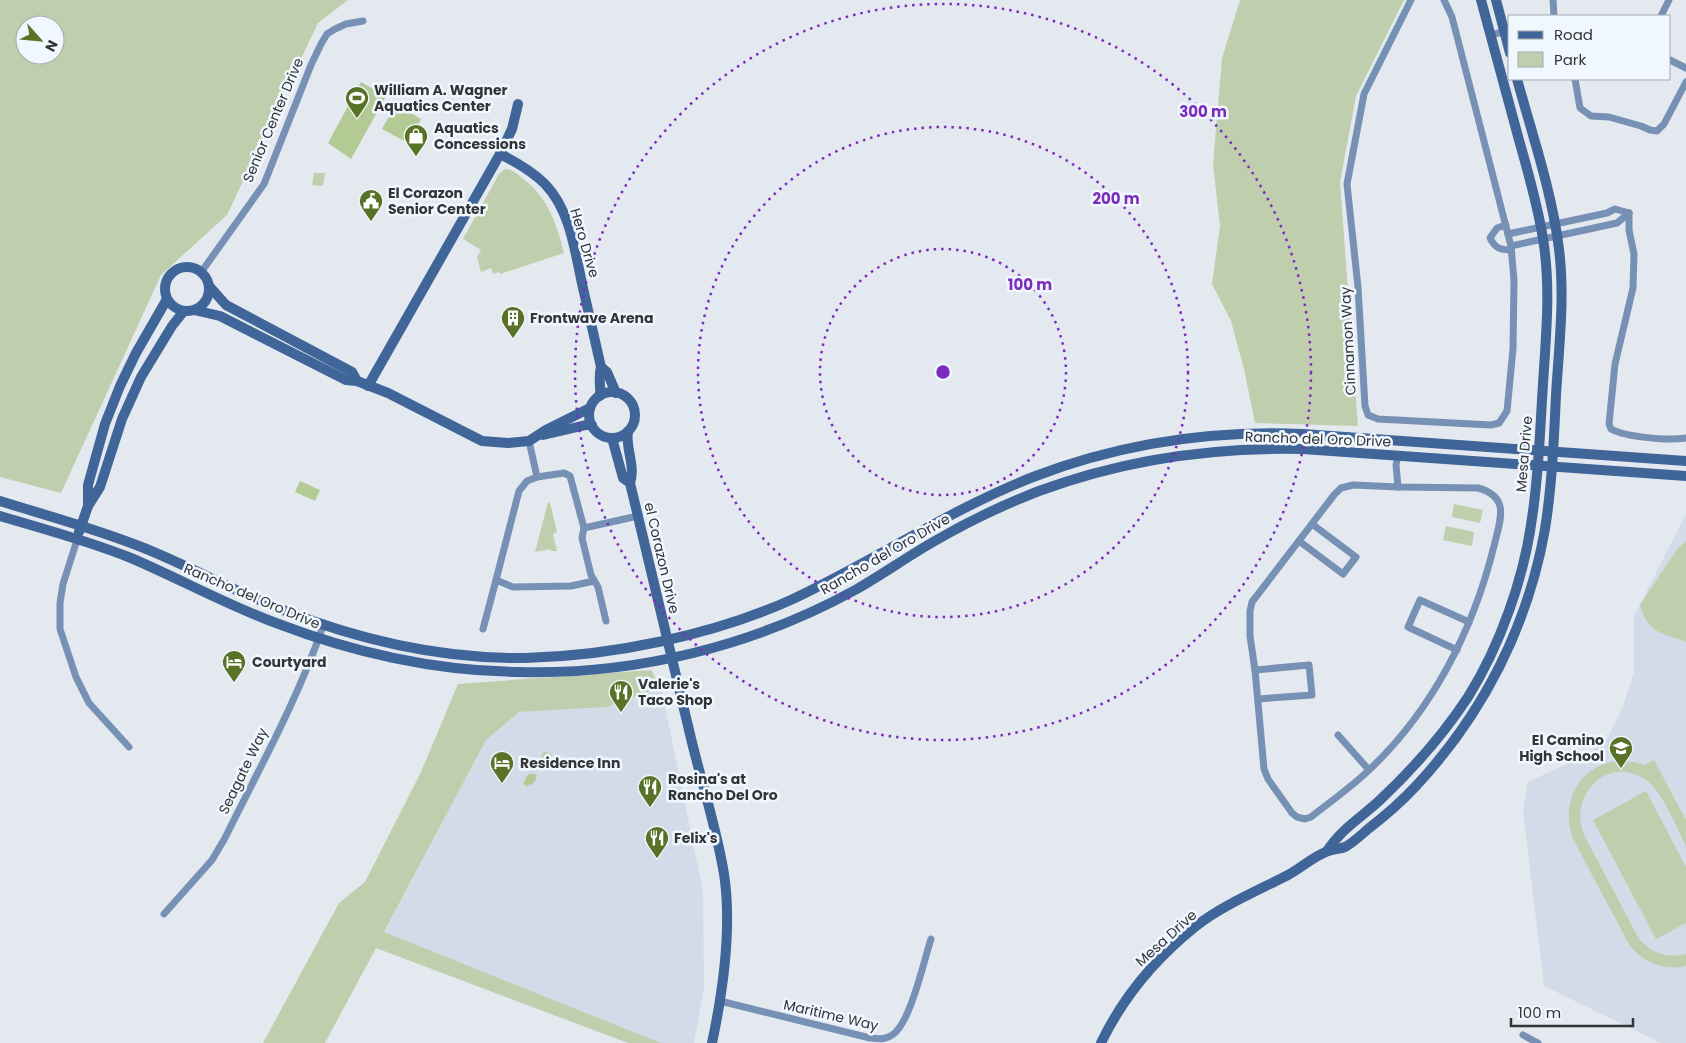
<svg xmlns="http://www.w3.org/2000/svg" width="1686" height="1043" font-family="Poppins,sans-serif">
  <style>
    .built { fill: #d2dce9 }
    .green { fill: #bfceac; fill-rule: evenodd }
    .water { fill: #b4ca94 }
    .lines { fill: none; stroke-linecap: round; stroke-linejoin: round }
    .street { stroke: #7791b5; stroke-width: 7 }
    .secondary { stroke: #406599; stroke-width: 10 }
    .ring { fill: none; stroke: #7b2cbf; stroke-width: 2.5; stroke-dasharray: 2.5 5 }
    .labels { text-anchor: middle; stroke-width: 5; stroke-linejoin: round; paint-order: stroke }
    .poi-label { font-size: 14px; font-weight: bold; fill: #323437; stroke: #f1f7fe; text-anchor: start }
    .street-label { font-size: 14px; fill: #323437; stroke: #f1f7fe }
    .centre { fill: #7b2cbf; stroke: #f1f7fe; stroke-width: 2.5 }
    .ring-label { font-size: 15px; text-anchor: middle; font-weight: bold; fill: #7b2cbf; stroke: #f1f7fe; stroke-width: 5; stroke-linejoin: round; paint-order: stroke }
  </style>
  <rect width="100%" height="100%" fill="#e4e9f0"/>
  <g class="built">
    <path d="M1686 514V1043H1661L1544 986 1523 811 1527 782 1583 757 1606 741 1623 706 1634 672V616Z"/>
    <path d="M661 687 703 891 704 987 694 1043H661L384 933 486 740 519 712 607 707Z"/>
  </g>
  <g class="green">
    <path d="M0 0H348L318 23 227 215 161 275 61 493 0 477ZM25 25H55V55H25Z"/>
    <path d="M1240 0H1404L1356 96 1340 182 1358 426 1255 423 1244 369 1231 321 1212 284 1220 226 1213 164 1222 58Z"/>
    <path d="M505 169C512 169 517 174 522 178 547 196 557 224 564 253L500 274 499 272 493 274 491 268 481 272 477 257 481 250 463 239 499 174Z"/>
    <path d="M314 173H325L323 186 312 185Z"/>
    <path d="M548 502 550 503 557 532 553 534 557 551H551V549L535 552Z"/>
    <path d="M1454 504 1483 510 1480 523 1452 517Z"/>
    <path d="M1446 526 1474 532 1472 546 1443 540Z"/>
    <path d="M1686 541V642C1660 632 1649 634 1640 605L1678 548Z"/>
    <path d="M651 670 661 687 607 707 519 712 486 740 384 932 661 1043H628L376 948 325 1043H263L339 903 365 882 421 772 458 684Z"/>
    <path d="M544 751 552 755 543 771 536 767Z"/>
    <path d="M1654 760 1686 820V846C1676 827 1663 792 1646 780 1608 754 1568 795 1584 835L1639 939C1652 953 1667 959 1686 954V966C1664 971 1644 963 1630 946L1574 841C1554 793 1594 747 1644 765Z"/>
    <path d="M1646 791 1686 867V923L1656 939 1593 820Z"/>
  </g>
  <g class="water">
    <path d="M361 82 386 96 351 159 328 143Z"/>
    <path d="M396 104 421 119 408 143 382 129Z"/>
    <path d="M300 481 320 490 315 501 295 492Z"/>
    <path d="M532 773 537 775C536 780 535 782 531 785L529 784 528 787 523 784 528 774 530 775Z"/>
  </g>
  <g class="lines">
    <g class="street">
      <path d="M1411 0 1364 94 1347 184 1358 287 1365 406 1368 415 1378 419 1491 425 1499 423 1507 411 1513 349 1514 280 1511 246 1452 17 1444 0"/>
      <path d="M1553 0 1554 16"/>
      <path d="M1661 16 1669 0"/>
      <path d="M1491 35 1510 30"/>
      <path d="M1670 60 1686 68"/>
      <path d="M1575 79 1580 108 1591 116 1609 117 1641 126 1650 130 1657 131 1664 124 1686 82"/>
      <path d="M1629 213V230L1634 254 1633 288 1615 364 1609 424 1611 429C1625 437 1670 441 1686 438"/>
      <path d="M1506 225 1497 228 1490 238C1495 248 1500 250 1511 250"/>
      <path d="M1508 234 1607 213 1615 209 1629 213"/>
      <path d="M1511 246 1617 223 1629 213"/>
      <path d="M202 271 264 184 311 65 321 44 327 34 335 29 346 24 363 21"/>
      <path d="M529 441 537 477 527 481 519 491 496 580 513 587 571 586 594 581"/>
      <path d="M1398 456 1396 465 1398 487"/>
      <path d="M537 477 564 473 570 476 584 528 638 516"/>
      <path d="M1353 485 1398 487 1478 488C1511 497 1500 520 1494 546 1473 631 1432 711 1368 771 1350 788 1330 802 1311 817L1305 819 1297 817 1292 813 1268 779 1264 769 1255 670 1250 636V611L1252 602 1334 495 1341 488Z"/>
      <path d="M584 528 582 538 591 575 598 587 606 621"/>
      <path d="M77 540 63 584 60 603V629L76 677 89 703 129 747"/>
      <path d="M1299 541 1343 574 1356 557 1312 524"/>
      <path d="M483 629 496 580"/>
      <path d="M1457 650 1408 627 1420 600 1469 622"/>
      <path d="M1255 670 1309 665 1312 695 1258 699"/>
      <path d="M1338 735 1369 770"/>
      <path d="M164 914 212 860 225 838C259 769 298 699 323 626"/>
      <path d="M720 1001 870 1038C878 1039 885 1040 892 1035 910 1025 924 960 931 939"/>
      <path d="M1523 1035 1538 1043"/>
    </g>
    <g class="secondary">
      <path d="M1496 0 1510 53"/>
      <path d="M500 154C516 162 532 171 545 184 571 211 575 253 583 288 589 314 595 341 601 367 598 377 601 386 600 396"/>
      <circle cx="187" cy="289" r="22"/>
      <path d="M210 287 226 305 352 372 357 381"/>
      <path d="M194 310 220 316 346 380 357 381 388 393 482 441 508 443 529 441 546 430 590 408"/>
      <path d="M601 367 607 372 616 393"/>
      <path d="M368 386 500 154 512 129 518 104"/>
      <circle cx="612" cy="415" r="23"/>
      <path d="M628 431C625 448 636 466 630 483 650 565 669 648 689 730 700 778 716 825 724 874 732 926 723 991 712 1043"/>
      <path d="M543 435 586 425H592"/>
      <path d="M612 438 623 478 630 483"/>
      <path d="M0 501C48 516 97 529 144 548 191 567 236 592 283 610 359 640 443 659 525 658 612 656 714 635 793 599 874 561 949 510 1033 477 1119 444 1211 430 1303 434L1686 461"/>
      <path d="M88 506V485L105 424 120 386 136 353 167 299"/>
      <path d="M0 516C44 529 89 541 131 558 180 579 227 605 276 623 354 653 435 671 519 672 636 675 754 646 857 589 883 574 907 557 933 542 967 522 1003 505 1039 491 1125 459 1212 447 1303 449L1686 476"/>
      <path d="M79 532 88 506 100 487 122 419 141 377 172 326 184 311"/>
      <path d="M1327 851C1341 829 1362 817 1380 800 1413 769 1443 735 1468 697 1500 646 1524 578 1532 518 1539 474 1540 428 1543 384 1546 335 1551 287 1543 239 1538 206 1528 172 1519 140 1506 93 1494 47 1481 0"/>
      <path d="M1101 1043C1123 997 1156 958 1196 926 1223 905 1257 891 1288 875 1301 868 1314 856 1328 851 1333 849 1340 849 1345 847 1353 843 1361 835 1368 829 1385 816 1401 802 1416 786 1483 714 1528 626 1545 529 1552 485 1554 439 1556 395 1559 346 1565 297 1559 249 1552 192 1532 134 1517 79"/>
    </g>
  </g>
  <g class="ring">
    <circle cx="943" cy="372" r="123"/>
    <circle cx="943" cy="372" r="245"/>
    <circle cx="943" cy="372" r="368"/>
  </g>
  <defs>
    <g id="stadium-pin" transform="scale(1.25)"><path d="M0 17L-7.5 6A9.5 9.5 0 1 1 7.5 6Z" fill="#587326" stroke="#f1f7fe"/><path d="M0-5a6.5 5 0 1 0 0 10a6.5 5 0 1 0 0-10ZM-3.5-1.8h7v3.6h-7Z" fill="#fff"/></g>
    <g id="shop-pin" transform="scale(1.25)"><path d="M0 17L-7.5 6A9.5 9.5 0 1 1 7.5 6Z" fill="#587326" stroke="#f1f7fe"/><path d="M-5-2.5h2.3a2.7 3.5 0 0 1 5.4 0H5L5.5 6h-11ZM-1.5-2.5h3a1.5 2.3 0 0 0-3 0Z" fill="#fff"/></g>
    <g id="civic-pin" transform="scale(1.25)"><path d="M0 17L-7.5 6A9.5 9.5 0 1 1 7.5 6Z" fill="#587326" stroke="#f1f7fe"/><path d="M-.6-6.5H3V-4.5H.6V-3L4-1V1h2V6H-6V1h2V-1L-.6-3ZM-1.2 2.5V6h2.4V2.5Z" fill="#fff"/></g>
    <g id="building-pin" transform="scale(1.25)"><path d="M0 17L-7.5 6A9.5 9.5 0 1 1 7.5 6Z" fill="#587326" stroke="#f1f7fe"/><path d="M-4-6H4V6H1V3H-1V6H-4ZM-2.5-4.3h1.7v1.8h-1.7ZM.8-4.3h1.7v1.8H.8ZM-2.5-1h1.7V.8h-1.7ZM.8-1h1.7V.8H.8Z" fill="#fff"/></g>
    <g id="hotel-pin" transform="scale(1.25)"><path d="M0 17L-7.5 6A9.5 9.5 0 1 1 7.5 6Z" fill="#587326" stroke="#f1f7fe"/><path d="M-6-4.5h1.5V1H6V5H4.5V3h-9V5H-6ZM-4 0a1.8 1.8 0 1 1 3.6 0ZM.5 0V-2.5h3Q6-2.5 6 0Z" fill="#fff"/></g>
    <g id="restaurant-pin" transform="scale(1.25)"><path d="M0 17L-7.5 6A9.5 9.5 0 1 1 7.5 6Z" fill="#587326" stroke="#f1f7fe"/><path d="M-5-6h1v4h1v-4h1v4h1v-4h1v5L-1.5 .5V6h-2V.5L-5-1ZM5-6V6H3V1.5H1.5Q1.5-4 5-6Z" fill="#fff"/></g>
    <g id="school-pin" transform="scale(1.25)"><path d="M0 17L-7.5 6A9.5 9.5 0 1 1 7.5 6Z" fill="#587326" stroke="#f1f7fe"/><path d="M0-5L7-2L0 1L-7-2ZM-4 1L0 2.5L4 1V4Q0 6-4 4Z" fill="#fff"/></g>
  </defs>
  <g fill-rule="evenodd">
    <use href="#stadium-pin" x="357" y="98"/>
    <use href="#shop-pin" x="416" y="136"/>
    <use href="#civic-pin" x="371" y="201"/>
    <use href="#building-pin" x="513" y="318"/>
    <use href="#hotel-pin" x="234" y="662"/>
    <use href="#restaurant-pin" x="621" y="692"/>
    <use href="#school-pin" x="1621" y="748"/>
    <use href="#hotel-pin" x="502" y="763"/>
    <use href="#restaurant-pin" x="650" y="787"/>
    <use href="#restaurant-pin" x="657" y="838"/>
  </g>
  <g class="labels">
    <g class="poi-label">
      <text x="374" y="95">William A. Wagner<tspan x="374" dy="16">Aquatics Center</tspan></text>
      <text x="434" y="133">Aquatics<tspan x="434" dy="16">Concessions</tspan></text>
      <text x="388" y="198">El Corazon<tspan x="388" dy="16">Senior Center</tspan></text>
      <text x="530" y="323">Frontwave Arena</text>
      <text x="252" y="667">Courtyard</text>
      <text x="638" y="689">Valerie's<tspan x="638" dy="16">Taco Shop</tspan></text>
      <text x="1604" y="745" text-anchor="end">El Camino<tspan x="1604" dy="16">High School</tspan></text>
      <text x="520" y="768">Residence Inn</text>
      <text x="668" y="784">Rosina's at<tspan x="668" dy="16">Rancho Del Oro</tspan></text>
      <text x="674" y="843">Felix's</text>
    </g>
    <g class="street-label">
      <text transform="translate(273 120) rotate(-67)" y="5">Senior Center Drive</text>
      <text transform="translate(585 243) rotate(74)" y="5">Hero Drive</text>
      <text transform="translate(1348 341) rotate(-93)" y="5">Cinnamon Way</text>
      <text transform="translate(1318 439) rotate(2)" y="5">Rancho del Oro Drive</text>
      <text transform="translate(1524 454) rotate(-85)" y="5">Mesa Drive</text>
      <text transform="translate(885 554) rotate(-30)" y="5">Rancho del Oro Drive</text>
      <text transform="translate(662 558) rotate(77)" y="5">el Corazon Drive</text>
      <text transform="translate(252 596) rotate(23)" y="5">Rancho del Oro Drive</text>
      <text transform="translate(243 771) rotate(-64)" y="5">Seagate Way</text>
      <text transform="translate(1166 938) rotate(-42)" y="5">Mesa Drive</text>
      <text transform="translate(831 1015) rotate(13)" y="5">Maritime Way</text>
    </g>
  </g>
  <circle cx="943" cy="372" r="8" class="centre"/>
  <g class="ring-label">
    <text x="1203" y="117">300 m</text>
    <text x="1116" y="204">200 m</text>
    <text x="1030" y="290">100 m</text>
  </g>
  <rect x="1508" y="15" width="162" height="65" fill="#f1f7fe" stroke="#a5a9ae"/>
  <rect x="1518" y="31" width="25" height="8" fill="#406599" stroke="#a5a9ae"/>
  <text x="1554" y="40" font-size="15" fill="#323437">Road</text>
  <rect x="1518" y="52" width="25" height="15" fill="#bfceac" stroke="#a5a9ae"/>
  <text x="1554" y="65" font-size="15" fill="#323437">Park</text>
  <g transform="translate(40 40) rotate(117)"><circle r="24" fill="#f1f7fe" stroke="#a5a9ae"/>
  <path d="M0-4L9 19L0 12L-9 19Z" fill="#587326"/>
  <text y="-8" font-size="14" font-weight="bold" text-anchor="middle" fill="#323437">N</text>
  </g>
  <path d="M1511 1018v8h122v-8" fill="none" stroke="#323437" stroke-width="2.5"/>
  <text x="1518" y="1018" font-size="15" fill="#323437" stroke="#f1f7fe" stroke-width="4" paint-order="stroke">100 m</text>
</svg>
